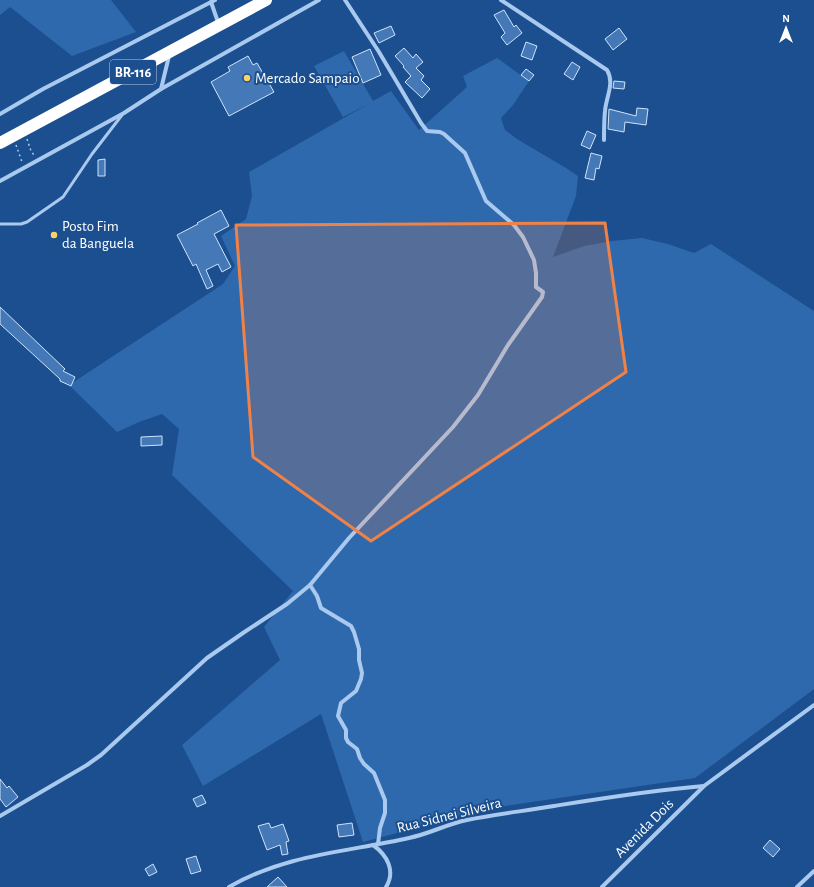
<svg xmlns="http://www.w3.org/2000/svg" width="814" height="887" font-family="'Alegreya Sans',sans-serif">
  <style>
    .green { fill: #2e69ad }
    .building { fill: #4478b7; stroke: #cfe3fa }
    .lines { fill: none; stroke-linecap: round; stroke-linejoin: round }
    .path { stroke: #a9c9ee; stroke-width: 1.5; stroke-dasharray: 2 3; stroke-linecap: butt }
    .lane { stroke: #a9c9ee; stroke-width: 3 }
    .street { stroke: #a9c9ee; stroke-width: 4 }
    .highway { stroke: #fff; stroke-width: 12 }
    .marked { fill: #ee8249; fill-opacity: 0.2; stroke: #ee8249; stroke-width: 3; stroke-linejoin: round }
    .poi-dot { fill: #ffd166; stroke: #1b4f8f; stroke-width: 1.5 }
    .labels { text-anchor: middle; stroke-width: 4; stroke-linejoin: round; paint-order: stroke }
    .shield { fill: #1b4f8f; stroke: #bbcadd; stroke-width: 1 }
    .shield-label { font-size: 14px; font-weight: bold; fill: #fff }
    .poi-label { font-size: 15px; fill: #fff; stroke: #1b4f8f; text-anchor: start }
    .street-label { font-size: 15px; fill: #fff; stroke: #1b4f8f }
  </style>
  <rect width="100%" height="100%" fill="#1b4f8f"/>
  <g class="green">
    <path d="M0 0H111L136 32 72 56 10 7 0 15Z"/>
    <path d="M344 51 373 101 391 91 419 130 467 87 463 76 497 58 529 81 513 105 501 118 505 130 517 139 566 168 578 176 576 196 553 257 584 246 612 241 642 238 668 244 694 253 711 244 814 311V689L695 778 491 808 363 842 321 714 203 786 182 745 280 660 264 627 293 591 172 475 179 429 162 414 139 422 117 432 69 385 223 284 235 266 221 236 246 219 252 196 249 172 370 103 343 117 314 66Z"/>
  </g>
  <g class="building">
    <path d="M504 10 514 27 516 25 522 33 507 45 501 37 505 33 494 15Z"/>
    <path d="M391 26 395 35 379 43 374 33Z"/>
    <path d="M619 28 627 39 613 50 605 39Z"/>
    <path d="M526 42 537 46 532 60 521 56Z"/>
    <path d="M404 48 413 58 416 54 423 62 416 68 424 76 421 80 430 89 422 98 405 82 411 76 403 67 404 66 395 56Z"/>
    <path d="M370 49 381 75 363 83 352 57Z"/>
    <path d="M248 56 253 65 257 63 274 92 229 116 211 82 230 71 228 67Z"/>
    <path d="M572 62 580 67 573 80 564 74Z"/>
    <path d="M526 69 534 75 529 81 521 75Z"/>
    <path d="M614 81 625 82 624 89 613 88Z"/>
    <path d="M637 108 648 109 646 125 625 122 624 132 608 129 609 109 636 116Z"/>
    <path d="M587 131 596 135 590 149 581 145Z"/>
    <path d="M591 153 602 156 599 169 596 168 594 180 585 178Z"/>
    <path d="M105 159V176H98V160Z"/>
    <path d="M221 210 229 226 214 234 231 267 222 272 218 264 206 270 213 286 207 289 196 264 193 266 177 235 198 224 197 223Z"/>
    <path d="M0 307 65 369 63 371 75 377 71 386 60 381V379L0 324Z"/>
    <path d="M162 436V445L141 446V437Z"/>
    <path d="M0 779 7 788 9 786 18 797 6 807 0 799Z"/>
    <path d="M202 795 206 803 197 807 193 799Z"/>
    <path d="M269 823 271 828 283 824 289 841 286 842 288 854 282 855 280 845 267 850 258 826Z"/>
    <path d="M352 823 354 835 339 837 337 825Z"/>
    <path d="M770 840 780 849 773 857 763 848Z"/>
    <path d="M196 856 201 871 191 874 186 859Z"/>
    <path d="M153 864 157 872 149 876 145 869Z"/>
    <path d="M278 877 287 887H267Z"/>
  </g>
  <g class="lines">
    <g class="path">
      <path d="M27 139 31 151 34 155"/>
      <path d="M16 145 22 162"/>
    </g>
    <path class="lane" d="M0 224H21L27 222 63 197 92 154 122 115"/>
    <g class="street">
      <path d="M501 0 607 70C615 83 606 97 605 111 604 121 604 130 604 140"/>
      <path d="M211 2 219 25"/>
      <path d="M161 89 319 0"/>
      <path d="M0 114 43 89 215 0"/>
      <path d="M0 181 124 113 161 89 169 56"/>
      <path d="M310 585 317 596 321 608 351 626 354 632 359 649V660L362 673 361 679 356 691 341 703 338 716 346 730V738L348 742 357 749 360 758 364 764 374 773 385 800V813L380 828 378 844"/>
      <path d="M0 816 87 765 101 755 207 658 243 633 287 604 310 585 349 538 453 427 478 395 508 345 542 297 543 292 536 287V273L534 260 523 237 514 225 486 201 465 153 444 134 440 132 427 131 421 123 379 52 345 0"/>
      <path d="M373 845C387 855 396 871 386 887"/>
      <path d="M229 887C286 854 347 852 409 838 429 834 447 824 467 820 496 814 525 811 554 806 604 798 653 790 704 786"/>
      <path d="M602 887 704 786 814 705"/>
      <path d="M797 887 814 871"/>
    </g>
    <path class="highway" d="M0 143 266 0"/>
  </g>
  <path class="marked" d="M605 223 626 372 371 541 253 457 236 225Z"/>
  <g class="poi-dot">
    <circle cx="247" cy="78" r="4"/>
    <circle cx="54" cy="235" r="4"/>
  </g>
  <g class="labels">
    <rect class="shield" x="110" y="60" width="46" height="24" rx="3"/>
    <g class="shield-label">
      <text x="133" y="77">BR-116</text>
    </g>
    <g class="poi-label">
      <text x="255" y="83">Mercado Sampaio</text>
      <text x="62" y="231">Posto Fim<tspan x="62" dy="17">da Banguela</tspan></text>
    </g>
    <g class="street-label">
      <text transform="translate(449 815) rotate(-14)" y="5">Rua Sidnei Silveira</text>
      <text transform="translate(644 828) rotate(-45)" y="5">Avenida Dois</text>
    </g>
  </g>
  <g transform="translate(786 28)" stroke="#1b4f8f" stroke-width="3" paint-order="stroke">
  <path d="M0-3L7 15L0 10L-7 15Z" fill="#ffffff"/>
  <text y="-6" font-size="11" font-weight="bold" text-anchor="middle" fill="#ffffff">N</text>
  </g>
</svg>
